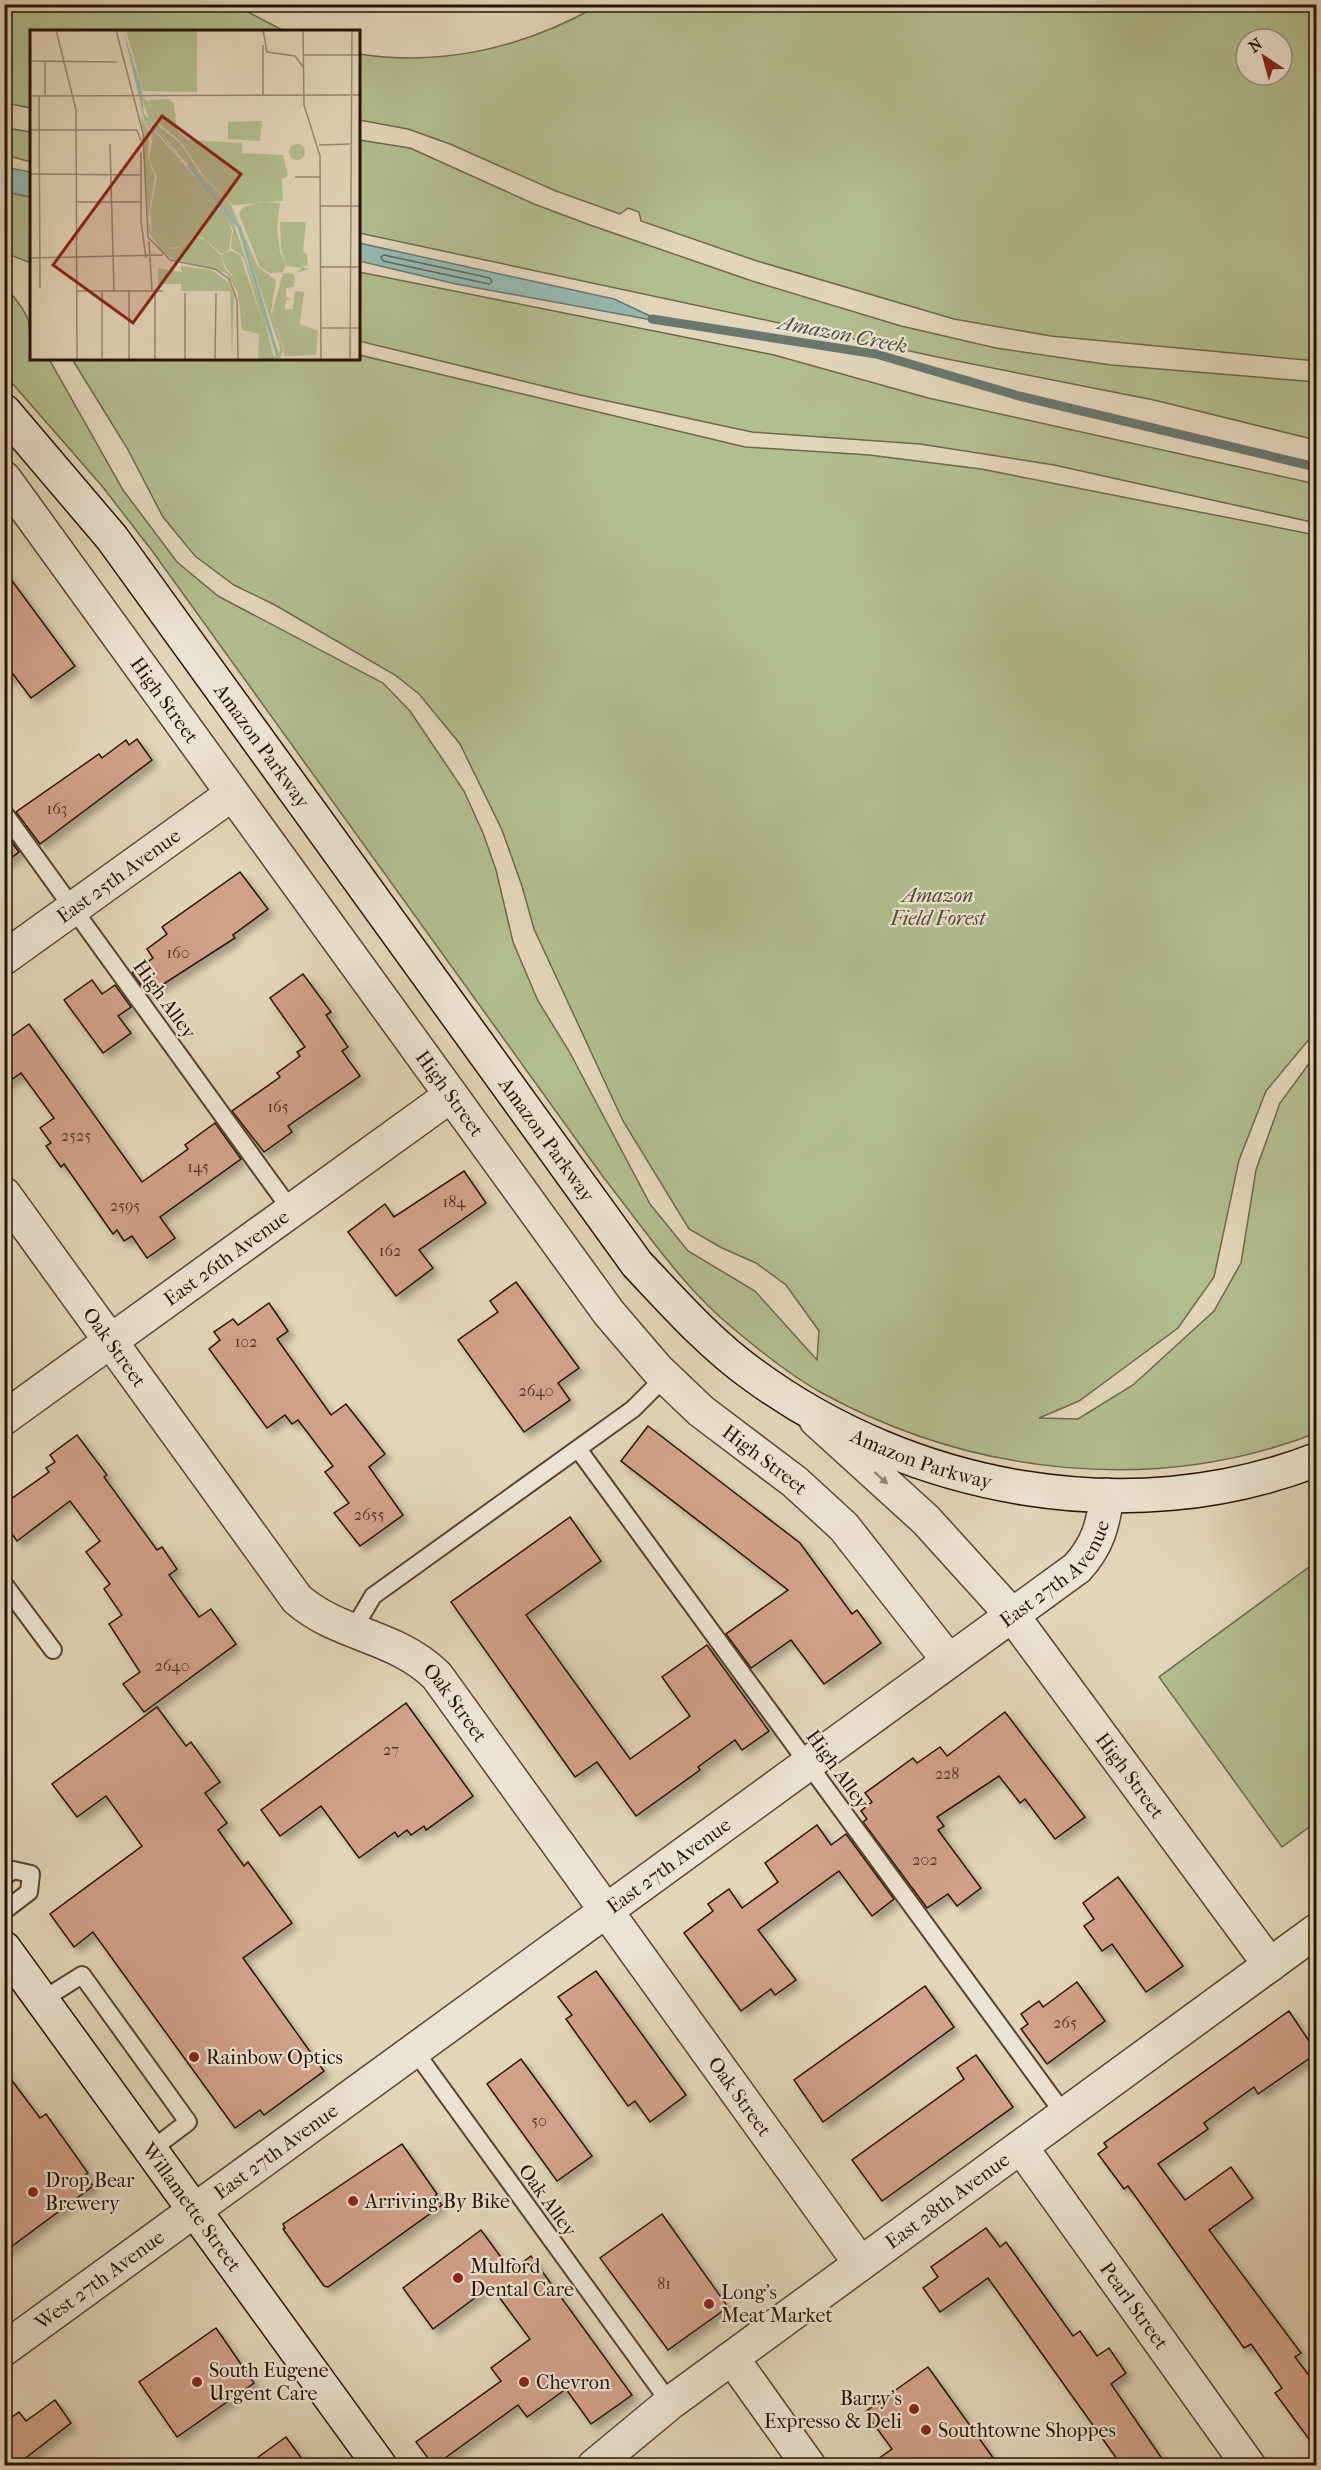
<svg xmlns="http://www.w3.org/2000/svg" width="1321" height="2470" font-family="'IM FELL French Canon',serif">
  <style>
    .green { fill: #b2be90; stroke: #6c684a; stroke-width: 1.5; fill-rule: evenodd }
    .water { fill: #95b9b1; stroke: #69776c; stroke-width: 1.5 }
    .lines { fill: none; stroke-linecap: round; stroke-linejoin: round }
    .shore { stroke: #5e665a; stroke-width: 1.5 }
    .stream { stroke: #69776c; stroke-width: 9 }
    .building { fill: #d1a088; stroke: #261304; stroke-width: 1.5; filter: url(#shadow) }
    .lane-casing { stroke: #554431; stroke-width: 20 }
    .street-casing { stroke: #554431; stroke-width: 36 }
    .secondary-casing { stroke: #261304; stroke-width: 36 }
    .lane { stroke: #ece4d2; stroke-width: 16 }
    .street { stroke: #ece4d2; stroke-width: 33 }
    .secondary { stroke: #ece4d2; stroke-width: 33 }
    .oneway { fill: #938675 }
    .poi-dot { fill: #8f2418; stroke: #ece4d2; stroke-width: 2 }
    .labels { text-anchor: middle; stroke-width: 4.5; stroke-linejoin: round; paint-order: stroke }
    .number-label { font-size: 16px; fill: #513625 }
    .street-label { font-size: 20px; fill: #261304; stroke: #ece4d2 }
    .park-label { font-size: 20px; font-style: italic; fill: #50462e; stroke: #ece4d2 }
    .poi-label { font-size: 20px; fill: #261304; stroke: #ece4d2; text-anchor: start }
    .water-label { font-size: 21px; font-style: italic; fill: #4d4d41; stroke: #ece4d2 }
    .inset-river { fill: none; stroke: #95b9b1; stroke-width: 3 }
    .inset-road { fill: none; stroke: #978871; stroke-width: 1.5 }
    .view { fill: #8f2418; fill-opacity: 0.15; stroke: #8f2418; stroke-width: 3 }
    .inset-edge { fill: none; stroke: #261304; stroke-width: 3 }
  </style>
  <defs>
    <filter id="shadow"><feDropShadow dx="5.5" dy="5.5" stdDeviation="3" flood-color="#0004"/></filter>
  </defs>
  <rect width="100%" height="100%" fill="#e2d6b9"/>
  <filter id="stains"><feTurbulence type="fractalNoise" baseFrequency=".00333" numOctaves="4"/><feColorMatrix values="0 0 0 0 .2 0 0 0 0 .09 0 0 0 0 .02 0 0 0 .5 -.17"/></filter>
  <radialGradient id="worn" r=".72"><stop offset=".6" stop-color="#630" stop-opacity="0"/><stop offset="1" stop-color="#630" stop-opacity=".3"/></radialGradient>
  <g class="green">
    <path d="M4 5H235L284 31 32 32 31 108 5 103Z"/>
    <path d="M599 5H1316V361L1051 336 954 319 754 260 641 221 639 212 628 208 620 214 556 191 450 144 408 129 359 120V54C443 67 526 47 599 5ZM1246 39H1282V75H1246Z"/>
    <path d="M5 128 31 132V162L5 155Z"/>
    <path d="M359 140 410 148 534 204 590 225 752 281 901 326 996 348 1111 365 1316 382V440L1154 400 947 359 359 233Z"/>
    <path d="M4 192 31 197V263L5 253Z"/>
    <path d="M359 272 774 355 928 398 1316 484V523L1054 465 920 444 752 432 580 395 359 341Z"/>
    <path d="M5 287C30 314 32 323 32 358L49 359 123 490 177 562 218 596 383 683 410 711 464 791 483 833 496 870 513 942 538 1001 569 1051 650 1204 688 1251 755 1291 817 1360 819 1331 786 1285 756 1263 722 1248 689 1229 623 1121 534 929 522 886 502 830 460 744 419 694 395 675 275 605 234 585 195 556 163 517 127 448 72 359 358 358 359 355 745 447 869 455 981 469 1316 535V1031L1266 1091 1239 1160 1214 1277 1178 1328 1079 1401 1039 1418 1078 1419 1133 1385 1214 1311 1241 1263 1256 1170 1280 1103 1316 1054V1433C1155 1496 972 1475 822 1393 786 1373 751 1344 720 1317 676 1277 641 1225 604 1178L153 552 102 486 5 375Z"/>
    <path d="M1316 1562V1822L1282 1847 1159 1677Z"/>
  </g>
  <g class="water">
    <path d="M4 167 31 172V197L5 192Z"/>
    <path d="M359 243 614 299 663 322 456 284 359 261Z"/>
  </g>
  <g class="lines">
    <path class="shore" d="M384 255 490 278 492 282 489 284 383 261 381 257Z"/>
    <path class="stream" d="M652 319 876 354 1019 396 1316 467"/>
  </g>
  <g class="building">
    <path d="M4 570 75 666 31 698 13 674 4 680Z"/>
    <path d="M137 739 152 760 40 844 16 812 99 754 102 758 126 740 129 745Z"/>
    <path d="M4 832 19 852 4 863Z"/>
    <path d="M240 872 268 909 233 935 235 938 148 994 132 973 153 958 147 949 167 934 162 927Z"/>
    <path d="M303 974 331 1012 326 1015 348 1047 342 1051 360 1076 288 1126 292 1132 264 1152 232 1111 280 1077 277 1073 300 1056 297 1052 305 1047 270 998Z"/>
    <path d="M92 980 102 994 115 985 131 1007 118 1016 131 1033 103 1053 64 1000Z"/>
    <path d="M29 1024 142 1182 188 1149 185 1145 215 1123 241 1159 160 1217 175 1238 147 1258 132 1236 124 1241 117 1230 113 1234 64 1164 61 1167 46 1146 51 1143 40 1128 54 1118 21 1073 4 1085V1042Z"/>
    <path d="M464 1171 486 1203 419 1250 433 1268 396 1296 348 1232 385 1204 394 1217Z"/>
    <path d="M516 1282 579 1368 558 1383 570 1400 524 1432 458 1340 498 1312 490 1301Z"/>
    <path d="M269 1303 288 1331 277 1339 331 1415 346 1404 385 1454 369 1467 403 1515 360 1546 334 1513 349 1503 325 1472 333 1466 298 1420 292 1424 285 1415 267 1428 209 1349 220 1340 214 1332 233 1319 238 1325Z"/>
    <path d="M648 1426 800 1543 852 1614 857 1610 881 1643 824 1684 791 1640 751 1668 726 1634 788 1590 621 1461Z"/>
    <path d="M77 1435 107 1475 104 1477 157 1550 162 1547 177 1569 169 1575 199 1617 211 1609 236 1644 144 1712 123 1684 140 1672 109 1624 122 1615 104 1589 110 1584 86 1552 100 1541 70 1501 17 1541 4 1523V1504L49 1472 46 1468 55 1462 50 1455Z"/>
    <path d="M570 1517 601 1561 526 1615 630 1759 690 1716 662 1677 707 1645 769 1731 742 1750 735 1740 698 1767 700 1770 636 1816 597 1762 575 1777 451 1602Z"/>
    <path d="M406 1703 473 1796 426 1830 424 1826 411 1835 407 1830 398 1837 395 1832 359 1858 321 1806 280 1836 261 1810Z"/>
    <path d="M157 1707 186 1746 191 1742 220 1782 205 1793 227 1823 218 1830 244 1866 248 1862 292 1923 243 1958 324 2071 264 2115 260 2110 235 2128 93 1932 74 1947 50 1914 142 1846 106 1796 77 1817 52 1784Z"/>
    <path d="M1005 1712 1085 1817 1055 1839 1025 1799 1020 1803 999 1776 937 1817 944 1826 938 1830 981 1888 957 1906 948 1894 927 1908 863 1822 867 1819 861 1811 872 1802 865 1793 913 1758 917 1763 940 1747 947 1756Z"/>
    <path d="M817 1825 831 1845 846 1834 894 1899 872 1916 839 1871 758 1930 796 1980 775 1995 771 1989 741 2011 684 1933 713 1911 708 1904 729 1889 742 1908 778 1882 765 1863Z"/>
    <path d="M1118 1877 1183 1966 1146 1992 1112 1944 1102 1951 1084 1926 1094 1919 1083 1903Z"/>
    <path d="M596 1971 686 2095 650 2122 635 2101 628 2106 566 2019 572 2015 558 1997Z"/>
    <path d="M1077 1982 1105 2021 1047 2064 1021 2029 1028 2024 1021 2014 1039 2001 1043 2007Z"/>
    <path d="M925 1986 954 2027 823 2122 794 2080Z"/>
    <path d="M1289 2011 1317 2053 1258 2094 1254 2087 1204 2123 1208 2129 1158 2164 1185 2200 1231 2167 1253 2198 1209 2230 1301 2353 1295 2357 1317 2386V2450L1275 2393 1282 2388 1251 2344 1244 2348 1128 2186 1124 2189 1098 2154 1107 2147 1104 2143Z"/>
    <path d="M976 2055 1013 2107 882 2201 852 2160 964 2079 957 2068Z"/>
    <path d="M521 2059 592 2156 557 2181 487 2084Z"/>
    <path d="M4 2070 40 2118 46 2114 88 2173 85 2175 93 2186 4 2252Z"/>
    <path d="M402 2144 437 2194 435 2196 442 2205 328 2287 324 2286 283 2229 285 2228 283 2224Z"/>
    <path d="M662 2214 728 2307 668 2350 600 2258Z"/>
    <path d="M986 2228 1000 2247 1006 2242 1073 2336 1080 2331 1097 2356 1109 2348 1126 2373 1111 2384 1167 2466H1122L988 2278 940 2312 923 2288 938 2277 931 2267Z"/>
    <path d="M481 2230 511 2271 531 2256 632 2395 591 2424 566 2389 527 2417 518 2405 434 2466 416 2442 501 2381 491 2368 530 2339 491 2286 433 2329 403 2288Z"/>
    <path d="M216 2328 254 2383 177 2437 139 2382Z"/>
    <path d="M928 2367 999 2466H868L892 2449 865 2412Z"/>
    <path d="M55 2400 71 2423 15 2466H4V2423L19 2412 26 2421Z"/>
    <path d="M286 2437 307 2466H246Z"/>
  </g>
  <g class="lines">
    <g class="lane-casing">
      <g id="lane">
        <path d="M4 813 291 1210"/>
        <path d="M578 1449 1064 2114"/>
        <path d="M4 1584 53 1650"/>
        <path d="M353 1630 373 1596 633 1409 665 1377"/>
        <path d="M4 1877 13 1870 31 1874 29 1892 4 1911"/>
        <path d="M42 2000 82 1975 188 2122 151 2150"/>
        <path d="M414 2050 670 2403"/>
      </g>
    </g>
    <g class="street-casing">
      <g id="street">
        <path id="s1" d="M4 478 609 1313 657 1369 701 1411 795 1482 844 1527 949 1661"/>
        <path id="s2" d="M4 958 232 794"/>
        <path id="s3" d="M4 1194 297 1599C339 1636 396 1635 437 1676L860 2263"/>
        <path id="s4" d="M4 1418 450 1096"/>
        <path id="s5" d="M816 1420 926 1520 1012 1615 1270 1965"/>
        <path id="s6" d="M1021 2147 1249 2466"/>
        <path id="s7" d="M4 2349 1077 1568C1098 1545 1103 1525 1107 1495"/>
        <path d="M732 2358 809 2466"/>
        <path id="s8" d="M594 2466 670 2403 1316 1931"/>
      </g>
    </g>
    <g class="secondary-casing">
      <g id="secondary">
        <path id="s9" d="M4 411 112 538 637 1264C673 1302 709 1343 752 1374 911 1491 1129 1532 1316 1460"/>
        <path id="s10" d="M4 1948 380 2466"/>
      </g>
    </g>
    <use href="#lane" class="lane"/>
    <use href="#street" class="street"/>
    <use href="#secondary" class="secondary"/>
  </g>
  <defs><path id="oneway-solid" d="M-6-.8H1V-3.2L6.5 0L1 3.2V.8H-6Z" transform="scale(1.5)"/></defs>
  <use class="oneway" href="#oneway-solid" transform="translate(881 1478) rotate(42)"/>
  <g class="poi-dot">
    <circle cx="194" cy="2057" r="6"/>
    <circle cx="33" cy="2192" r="6"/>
    <circle cx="353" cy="2201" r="6"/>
    <circle cx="458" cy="2278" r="6"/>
    <circle cx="709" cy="2304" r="6"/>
    <circle cx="197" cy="2382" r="6"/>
    <circle cx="524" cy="2382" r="6"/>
    <circle cx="914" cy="2409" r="6"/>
    <circle cx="926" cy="2430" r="6"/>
  </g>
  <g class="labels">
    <g class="number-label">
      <text x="57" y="814">163</text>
      <text x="178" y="958">160</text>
      <text x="278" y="1112">165</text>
      <text x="76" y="1141">2525</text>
      <text x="198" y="1172">145</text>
      <text x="454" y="1207">184</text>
      <text x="125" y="1211">2595</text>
      <text x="390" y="1256">162</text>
      <text x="246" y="1347">102</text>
      <text x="536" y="1396">2640</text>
      <text x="369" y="1520">2655</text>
      <text x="172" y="1671">2640</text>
      <text x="391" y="1755">27</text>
      <text x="947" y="1779">228</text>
      <text x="925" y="1865">202</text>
      <text x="1065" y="2028">265</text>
      <text x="539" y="2126">50</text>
      <text x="664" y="2289">81</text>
    </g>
    <g class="street-label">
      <text dy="7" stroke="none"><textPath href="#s1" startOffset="274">High Street</textPath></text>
      <text dy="7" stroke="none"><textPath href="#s9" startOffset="423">Amazon Parkway</textPath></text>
      <text dy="7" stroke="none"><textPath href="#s2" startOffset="141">East 25th Avenue</textPath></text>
      <text transform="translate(165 999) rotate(54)" y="7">High Alley</text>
      <text dy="7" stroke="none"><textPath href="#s1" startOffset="760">High Street</textPath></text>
      <text dy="7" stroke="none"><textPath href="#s9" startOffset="909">Amazon Parkway</textPath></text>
      <text dy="7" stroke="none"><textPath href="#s4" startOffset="274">East 26th Avenue</textPath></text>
      <text dy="7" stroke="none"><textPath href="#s3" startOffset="189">Oak Street</textPath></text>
      <text dy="7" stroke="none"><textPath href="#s9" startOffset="1413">Amazon Parkway</textPath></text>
      <text dy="7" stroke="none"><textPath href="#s1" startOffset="1246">High Street</textPath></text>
      <text dy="7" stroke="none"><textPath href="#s7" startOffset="1308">East 27th Avenue</textPath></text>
      <text dy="7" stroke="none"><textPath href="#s3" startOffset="693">Oak Street</textPath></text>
      <text transform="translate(838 1769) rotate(54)" y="7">High Alley</text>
      <text dy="7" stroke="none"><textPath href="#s5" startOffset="476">High Street</textPath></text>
      <text dy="7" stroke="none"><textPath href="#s7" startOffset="822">East 27th Avenue</textPath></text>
      <text dy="7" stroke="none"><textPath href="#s3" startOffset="1179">Oak Street</textPath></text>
      <text dy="7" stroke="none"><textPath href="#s7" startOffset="336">East 27th Avenue</textPath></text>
      <text transform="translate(548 2200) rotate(54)" y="7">Oak Alley</text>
      <text dy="7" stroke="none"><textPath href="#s8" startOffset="442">East 28th Avenue</textPath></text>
      <text dy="7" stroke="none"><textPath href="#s10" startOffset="320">Willamette Street</textPath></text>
      <text dy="7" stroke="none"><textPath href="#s7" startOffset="118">West 27th Avenue</textPath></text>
      <text dy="7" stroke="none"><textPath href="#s6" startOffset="195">Pearl Street</textPath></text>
    </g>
    <g class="park-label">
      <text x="938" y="902">Amazon<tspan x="938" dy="23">Field Forest</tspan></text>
    </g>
    <g class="poi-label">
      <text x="206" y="2064">Rainbow Optics</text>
      <text x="45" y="2187">Drop Bear<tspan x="45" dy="23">Brewery</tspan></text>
      <text x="365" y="2208">Arriving By Bike</text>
      <text x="470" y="2273">Mulford<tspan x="470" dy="23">Dental Care</tspan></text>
      <text x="721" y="2299">Long's<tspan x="721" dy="23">Meat Market</tspan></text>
      <text x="209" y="2377">South Eugene<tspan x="209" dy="23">Urgent Care</tspan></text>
      <text x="536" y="2389">Chevron</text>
      <text x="902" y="2405" text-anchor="end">Barry's<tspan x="902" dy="23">Expresso &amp; Deli</tspan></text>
      <text x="938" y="2437">Southtowne Shoppes</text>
    </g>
    <g class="water-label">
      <text transform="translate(843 334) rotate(11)" y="7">Amazon Creek</text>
    </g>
  </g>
  <g transform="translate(30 30)">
    <rect width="330" height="330" fill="#e2d6b9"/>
    <path d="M96 0H167V62L113 61ZM112 67 119 72 126 94 150 113 172 146 200 173 228 237 246 250 241 282 254 319 249 330 228 329 229 304 212 300 208 263 196 243 143 229 132 222 119 203 111 86 119 102 118 128 125 147 118 188 122 204 120 181 127 147 119 129 123 106 114 90 109 72 114 87 127 104 202 188 233 281 243 325 248 328 250 318 208 193 119 89ZM196 185 203 200 201 218 210 224 214 229 235 299 210 225 201 221 191 225 196 238 207 251 195 239 190 224 175 210 166 207 147 219 134 218 149 217 167 206 173 208 191 223H195L199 220 202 201ZM139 69 144 74 147 100 158 110 212 113V123L253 125 258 146 252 149 253 171 203 175 175 148 151 112 124 89 119 70ZM232 91 230 111 198 109V92ZM259 122a8 8 0 1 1 16 0a8 8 0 1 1-16 0ZM230 172 250 173 247 197 250 222 256 234 253 242 240 243 230 237 209 184 212 178ZM250 192H276L273 221 277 224 278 235 272 237 279 239 266 243 272 238 257 236 251 220ZM151 236 182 240 199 253 204 266 202 327 200 261H151V254H128V238L151 242ZM253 243 263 244 265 248 264 257 256 258V267L261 269 256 270 255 280 263 279 265 261 274 262 270 294 288 301 286 325 255 326 242 283Z" fill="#b2be90" fill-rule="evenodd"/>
    <path d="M93 0 111 56 114 84 157 135 114 87Z" fill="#95b9b1"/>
    <path class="inset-river" d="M158 135 209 197 248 327"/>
    <path class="inset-road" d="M26 0 46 80 47 330M86 0 113 103 118 207 140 230 185 239 199 249 207 270 208 330M233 0 237 22 265 26 273 37M273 0 274 75 290 126 291 330M233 15V65M274 25H330M0 31 87 32M15 31V65M9 65 10 258M0 66 330 65M0 100H107L111 111M80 114 84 261M289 115 320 114M111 122V192L116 228M0 144 111 145M265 147H290M47 172H111M291 176H330M119 211 122 261M0 228 133 225M291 237H330M47 261H133M291 298H330M72 330V261M99 330V261M125 330V261M155 330V263M185 330 186 263M320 330 322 0"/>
    <path class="view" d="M132 86 211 144 103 293 23 235Z"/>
    <rect width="330" height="330" class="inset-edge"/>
  </g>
  <rect width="1321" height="2470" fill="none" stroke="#e2d6b9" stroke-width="24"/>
  <rect x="6" y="6" width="1309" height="2458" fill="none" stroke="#261304" stroke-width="3"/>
  <rect x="12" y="12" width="1297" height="2446" fill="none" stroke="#261304" stroke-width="1.5"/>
  <g transform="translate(1264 57) rotate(324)"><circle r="28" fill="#ece4d2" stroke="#9d9080" stroke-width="1.5"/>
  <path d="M0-4.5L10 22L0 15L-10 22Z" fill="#8f2418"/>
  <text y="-9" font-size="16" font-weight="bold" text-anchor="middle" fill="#261304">N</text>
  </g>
  <rect width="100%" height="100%" filter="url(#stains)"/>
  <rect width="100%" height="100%" fill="url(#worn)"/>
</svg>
